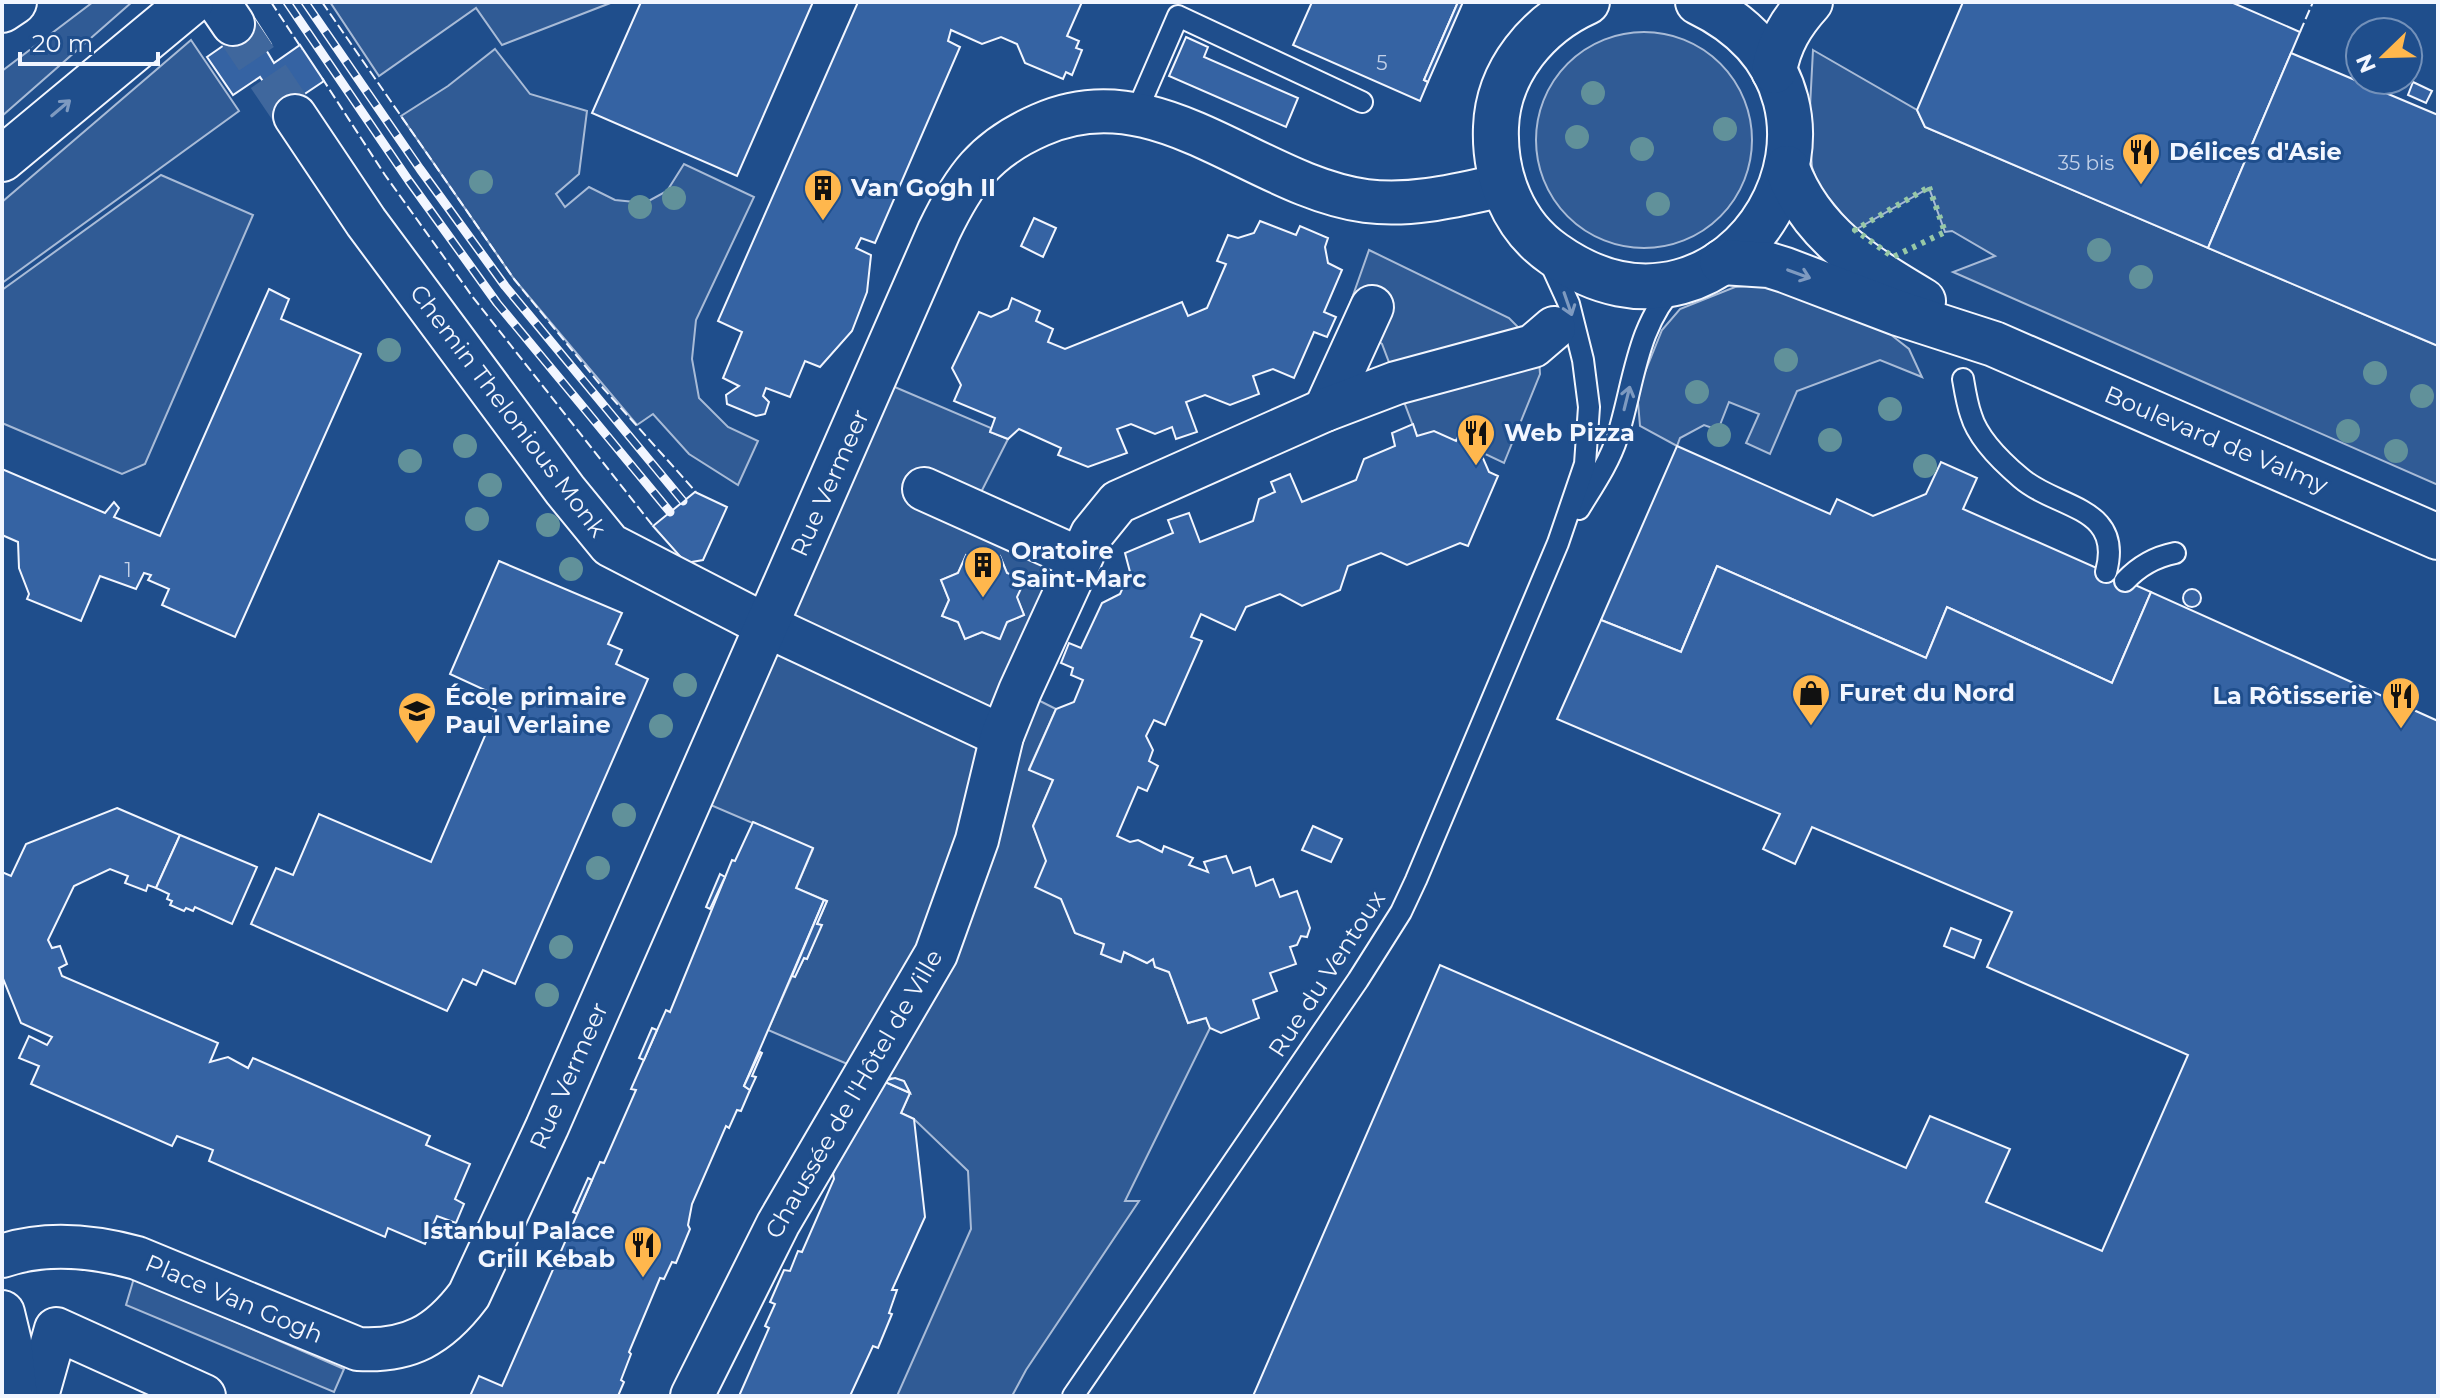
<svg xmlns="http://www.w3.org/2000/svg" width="2440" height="1398" font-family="Montserrat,sans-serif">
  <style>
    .built { fill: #305b95; stroke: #a8bbd7; stroke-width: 2; fill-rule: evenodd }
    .building { fill: #3563a3; stroke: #f2f6ff; stroke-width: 2 }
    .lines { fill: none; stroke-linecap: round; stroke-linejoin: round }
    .street-tunnel { stroke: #3f679d; stroke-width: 42; stroke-dasharray: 42 21; stroke-linecap: butt }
    .lane-casing { stroke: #f2f6ff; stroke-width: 24 }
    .street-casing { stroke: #f2f6ff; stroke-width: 46 }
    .secondary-casing { stroke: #f2f6ff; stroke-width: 48 }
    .primary-casing { stroke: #f2f6ff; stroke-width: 48 }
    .highway-casing { stroke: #f2f6ff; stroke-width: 48 }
    .lane { stroke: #1f4e8c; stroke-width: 20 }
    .street { stroke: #1f4e8c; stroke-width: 42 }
    .secondary { stroke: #1f4e8c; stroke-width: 44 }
    .primary { stroke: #1f4e8c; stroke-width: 44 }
    .highway { stroke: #1f4e8c; stroke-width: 44 }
    .rail-casing { stroke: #f2f6ff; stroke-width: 9 }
    .rail { stroke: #1f4e8c; stroke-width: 6; stroke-dasharray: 18; stroke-linecap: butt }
    .hedge { stroke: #97c8a6; stroke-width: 6; stroke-dasharray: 4 6; stroke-linecap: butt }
    .fence { stroke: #f2f6ff; stroke-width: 2; stroke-dasharray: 10 4; stroke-linecap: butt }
    .tree { fill: #61919a }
    .oneway { stroke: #7e9ac0 }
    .labels { text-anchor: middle; stroke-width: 6; stroke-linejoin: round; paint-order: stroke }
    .number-label { font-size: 20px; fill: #c3d1e8 }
    .poi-label { font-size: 24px; font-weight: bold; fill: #f2f6ff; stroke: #1f4e8c; text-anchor: start }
    .street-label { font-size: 24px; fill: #f2f6ff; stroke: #1f4e8c }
  </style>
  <rect width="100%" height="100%" fill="#1f4e8c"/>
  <g class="built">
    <path d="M93 2H132L2 116V71Z"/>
    <path d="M330 2H613L502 45 476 8 379 76Z"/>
    <circle cx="1644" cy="140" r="108"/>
    <path d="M191 40 239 111 2 283V202Z"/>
    <path d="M495 49 530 94 587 111 579 174 556 194 565 207 589 187 615 200 645 203 667 191 684 164 754 197 696 320 692 359 699 398 728 427 758 441 738 485 689 454 653 414 637 425 514 279 401 116 448 86Z"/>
    <path d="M1813 50 1917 110 1925 127 2438 346V485L1953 272 1995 256 1952 231 1945 232 1929 188 1855 230 1818 185 1812 167 1809 126Z"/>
    <path d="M161 175 253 215 145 464 122 474 2 423V290Z"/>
    <path d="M1369 250 1509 318 1524 333 1539 358 1540 374 1504 463 1483 453 1486 445 1460 432 1456 441 1417 436 1382 344 1345 318Z"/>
    <path d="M1770 284 1890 334 1909 349 1922 377 1880 360 1797 391 1770 454 1746 443 1759 414 1729 402 1718 430 1704 425 1680 438 1677 446 1640 426 1638 402 1641 382 1662 330 1680 309 1735 287Z"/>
    <path d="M876 379 991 428 990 432 1008 439 972 510 1080 559 1020 691 1056 709 1029 769 1053 780 1033 826 1075 933 1104 944 1101 954 1120 962 1124 952 1147 963 1153 959 1155 967 1169 972 1188 1023 1206 1018 1210 1028 1125 1201H1139L1026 1370 1012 1396H897L971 1229 968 1171 914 1119 901 1113 910 1093 904 1081 866 1072 768 1030 792 976H795L804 958 807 959 821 925 817 924 827 901 796 888 813 849 692 797ZM966 556 982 563 1000 556 1024 615 1007 622 999 639 982 632 965 639 958 622 942 616 949 600 941 580 958 573Z"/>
    <path d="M134 1278 344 1369 334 1392 126 1305Z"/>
  </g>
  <g class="building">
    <path d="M641 2H813L737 176 592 113Z"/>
    <path d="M858 2H1082L1067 36 1079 41 1076 48 1082 50 1072 75 1066 72 1063 79 1025 63 1017 44 1001 37 982 44 951 30 948 41 960 47 875 243 861 238 856 248 871 255 867 292 852 331 820 367 805 361 790 397 766 388 763 396 769 402 765 414 756 416 727 404 726 395 739 386 723 378 742 332 718 321Z"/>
    <path d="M1312 2H1458L1424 80 1428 82 1420 101 1293 45Z"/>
    <path d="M1458 2H1463L1428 82 1424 80Z"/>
    <path d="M1963 2H2231L2300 32 2208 248 1925 127 1917 110Z"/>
    <path d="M251 13 271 44 265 48 274 63 300 45 324 81 282 109 260 77 233 95 207 57 227 43 220 32Z"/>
    <path d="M1186 37 1208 47 1204 57 1298 98 1286 127 1169 76Z"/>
    <path d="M2291 53 2438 115V346L2208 248Z"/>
    <path d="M2413 82 2432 91 2426 103 2408 95Z"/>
    <path d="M1034 218 1056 228 1043 257 1021 246Z"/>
    <path d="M1260 221 1296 235 1300 226 1328 238 1325 247 1328 263 1342 270 1324 312 1336 317 1327 337 1314 332 1294 378 1273 369 1253 376 1259 394 1230 405 1205 395 1186 402 1197 432 1176 439 1172 427 1155 434 1131 424 1117 429 1127 453 1088 467 1058 455 1061 448 1019 429 1008 439 990 432 995 418 954 401 961 385 952 368 979 312 991 317 1008 309 1012 298 1040 311 1036 321 1053 329 1048 342 1065 349 1182 302 1188 316 1207 308 1226 264 1217 261 1228 235 1238 238 1254 233Z"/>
    <path d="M269 289 289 299 281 319 361 354 235 637 162 605 169 589 148 580 151 575 144 573 136 589 100 576 81 621 27 599 29 594 19 568 18 542 2 535V469L105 513 114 502 119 508 114 517 160 536Z"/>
    <path d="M1413 424 1417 436 1434 431 1456 441 1460 432 1486 445 1482 456 1489 472 1498 476 1468 546 1460 543 1407 565 1381 553 1348 566 1340 590 1302 606 1280 594 1246 607 1235 630 1201 614 1191 637 1202 641 1165 725 1154 720 1146 736 1153 750 1149 761 1158 766 1147 791 1138 787 1117 836 1130 842 1138 840 1162 852 1164 846 1193 858 1189 865 1208 872 1204 862 1226 856 1233 873 1250 867 1256 886 1273 879 1280 897 1297 891 1310 928 1307 937 1301 936 1297 945 1290 947 1296 964 1270 973 1277 991 1253 1000 1259 1018 1221 1033 1210 1028 1206 1018 1188 1023 1169 972 1155 967 1153 959 1147 963 1124 952 1121 962 1101 954 1104 944 1075 933 1061 899 1035 887 1046 861 1033 826 1053 780 1029 770 1056 709 1074 702 1083 680 1071 675 1073 668 1061 663 1069 643 1081 648 1102 603 1120 594 1130 572 1125 553 1173 533 1168 520 1189 513 1200 542 1253 521 1259 499 1275 492 1271 482 1290 474 1302 502 1356 480 1364 459 1395 446 1392 433Z"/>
    <path d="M1677 446 1830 514 1837 499 1873 516 1926 494 1941 462 1977 478 1963 509 2151 592 2112 683 1947 607 1926 658 1717 566 1681 652 1601 620Z"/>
    <path d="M695 492 727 507 703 560 686 563 653 526Z"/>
    <path d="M966 555 982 563 1000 556 1007 573 1025 580 1017 597 1024 615 1007 622 1000 639 982 632 965 639 958 622 942 616 949 600 941 580 958 573Z"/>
    <path d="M499 561 622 613 608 644 622 650 616 664 648 679 515 984 483 970 476 985 463 979 447 1011 251 924 276 868 293 875 319 814 431 862 496 710 482 704 487 691 450 674Z"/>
    <path d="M1717 566 1926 658 1947 607 2112 683 2151 592 2438 721V1396H1253L1440 965 1906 1168 1930 1116 2010 1149 1986 1202 2102 1251 2188 1055 1987 967 2012 912 1812 827 1795 864 1763 849 1780 814 1557 719 1601 620 1681 652Z"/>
    <circle cx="2192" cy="598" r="9"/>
    <path d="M117 808 180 835 156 888 148 885 146 891 125 883 128 876 110 869 74 886 48 940 52 948 60 946 67 964 59 968 62 976 218 1043 210 1062 228 1057 248 1068 253 1058 430 1136 426 1145 470 1164 455 1199 464 1204 456 1223 437 1216 425 1244 388 1228 385 1237 209 1161 213 1150 177 1136 172 1146 31 1084 39 1066 19 1058 29 1036 47 1045 52 1037 21 1023 2 976V872L11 876 26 844Z"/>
    <path d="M753 822 813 848 796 888 824 900 744 1086 750 1090 741 1111 737 1110 729 1128 726 1126 692 1204 688 1225 690 1229 676 1263 672 1262 664 1279 660 1278 629 1352 631 1354 621 1380 624 1382 618 1396H470L479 1376 502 1386 600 1162 604 1163 636 1090 631 1089 666 1010 670 1012 732 860 735 861Z"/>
    <path d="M1313 826 1342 839 1331 862 1302 850Z"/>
    <path d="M180 835 257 867 232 924 195 907 193 911 186 908 184 911 170 905 172 901 167 899 169 894 156 888Z"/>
    <path d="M720 874 725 877 710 909 706 907Z"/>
    <path d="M824 900 827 901 817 924 822 925 807 959 804 958 795 977 792 976Z"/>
    <path d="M1951 928 1981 940 1974 958 1944 946Z"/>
    <path d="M652 1028 657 1030 644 1060 639 1058Z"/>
    <path d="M760 1052 762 1053 752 1076 756 1077 750 1090 744 1086Z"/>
    <path d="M876 1078 910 1093 901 1113 914 1119 925 1217 892 1290H897L889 1313 892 1314 878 1348 873 1346 850 1396H739L769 1328 765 1326 775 1304 770 1302 784 1270 790 1271 798 1251 802 1252 834 1179 833 1174 840 1156Z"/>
    <path d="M895 1078 904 1081 910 1093 883 1081Z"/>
    <path d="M588 1178 592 1180 577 1214 573 1212Z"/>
  </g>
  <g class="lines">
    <path class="street-tunnel" d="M233 24 295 116"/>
    <g class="lane-casing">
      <g id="lane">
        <path d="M1136 113 1178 16 1362 102"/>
        <path d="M1963 379C1965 391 1967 404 1971 415 1978 439 2002 462 2021 478 2057 509 2124 506 2106 572"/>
        <path d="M1579 509C1593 486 1609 463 1617 438 1634 385 1636 325 1677 284"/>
        <path d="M2125 581C2139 566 2155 557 2175 553"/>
        <path d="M1073 1396 1358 980 1401 912 1416 880 1558 543 1585 464 1589 407 1583 360 1569 304 1548 258"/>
      </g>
    </g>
    <g class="street-casing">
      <g id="street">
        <path d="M218 2 233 24"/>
        <path d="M295 116 366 222 565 490 610 545 767 626 1002 736"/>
        <path d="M1325 410 1372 307"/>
        <path d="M924 489 1080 559"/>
        <path d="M2 1256C46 1241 93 1246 137 1258L358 1349C409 1352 439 1335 469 1295L547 1127 939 231C964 179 985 149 1040 125 1156 72 1255 186 1366 201 1412 207 1458 195 1503 185"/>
        <path d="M37 1396 56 1329 204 1396"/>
        <path d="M692 1396 778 1224 936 954 977 840 1002 736 1020 691 1092 534 1118 502 1325 410 1396 383 1533 346 1554 328"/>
      </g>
    </g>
    <g class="secondary-casing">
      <g id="secondary">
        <path d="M1587 2C1538 24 1498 71 1496 127 1494 176 1513 226 1554 254 1732 381 1900 99 1698 2"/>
        <path d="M1774 71C1779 43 1791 23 1810 2"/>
        <path d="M1787 168C1811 234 1866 267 1923 301"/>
        <path d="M1722 262 1769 265 1785 270 1898 313 1994 344 2438 537"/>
        <path d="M2 1313 9 1342 15 1396"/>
      </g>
    </g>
    <g class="primary-casing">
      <path id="primary" d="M2 159 191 2"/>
    </g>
    <g class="highway-casing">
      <path id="highway" d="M2 10 14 2"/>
    </g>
    <use href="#lane" class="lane"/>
    <use href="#street" class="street"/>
    <use href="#secondary" class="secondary"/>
    <use href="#primary" class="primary"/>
    <use href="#highway" class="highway"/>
    <g class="rail-casing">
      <g id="rail">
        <path d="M287 2 409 181 497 303 670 512"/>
        <path d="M305 2 420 169 505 286 683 501"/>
      </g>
    </g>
    <use href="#rail" class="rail"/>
    <path class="hedge" d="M1929 187 1945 232 1893 257 1855 230Z"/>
    <g class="fence">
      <path d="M271 2 302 49"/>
      <path d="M322 2 514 279 603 388 696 492"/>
      <path d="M2300 32 2313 2"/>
      <path d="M322 78 385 175 472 296 653 526"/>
    </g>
  </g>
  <g class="tree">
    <circle cx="1593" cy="93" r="12"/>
    <circle cx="1725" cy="129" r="12"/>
    <circle cx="1577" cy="137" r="12"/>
    <circle cx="1642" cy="149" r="12"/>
    <circle cx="481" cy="182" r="12"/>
    <circle cx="674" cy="198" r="12"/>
    <circle cx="1658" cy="204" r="12"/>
    <circle cx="640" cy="207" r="12"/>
    <circle cx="2099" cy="250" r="12"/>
    <circle cx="2141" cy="277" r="12"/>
    <circle cx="389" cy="350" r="12"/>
    <circle cx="1786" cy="360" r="12"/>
    <circle cx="2375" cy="373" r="12"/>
    <circle cx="1697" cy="392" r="12"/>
    <circle cx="2422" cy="396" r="12"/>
    <circle cx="1890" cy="409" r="12"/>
    <circle cx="2348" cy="431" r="12"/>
    <circle cx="1719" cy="435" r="12"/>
    <circle cx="1830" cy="440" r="12"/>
    <circle cx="465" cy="446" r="12"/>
    <circle cx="2396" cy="451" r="12"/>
    <circle cx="410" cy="461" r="12"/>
    <circle cx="1925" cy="466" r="12"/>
    <circle cx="490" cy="485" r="12"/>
    <circle cx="477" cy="519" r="12"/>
    <circle cx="548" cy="525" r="12"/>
    <circle cx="571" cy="569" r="12"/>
    <circle cx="685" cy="685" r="12"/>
    <circle cx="661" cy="726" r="12"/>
    <circle cx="624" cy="815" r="12"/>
    <circle cx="598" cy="868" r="12"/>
    <circle cx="561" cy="947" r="12"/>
    <circle cx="547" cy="995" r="12"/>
  </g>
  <defs><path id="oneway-shaft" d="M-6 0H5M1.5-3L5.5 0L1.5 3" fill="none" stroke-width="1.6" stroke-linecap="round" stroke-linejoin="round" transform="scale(2)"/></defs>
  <g class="oneway">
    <use href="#oneway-shaft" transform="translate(61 108) rotate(-40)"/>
    <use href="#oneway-shaft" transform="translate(1799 274) rotate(20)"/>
    <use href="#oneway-shaft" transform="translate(1568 304) rotate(71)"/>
    <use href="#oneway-shaft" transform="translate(1627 398) rotate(-76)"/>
  </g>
  <defs>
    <g id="restaurant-pin" transform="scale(2)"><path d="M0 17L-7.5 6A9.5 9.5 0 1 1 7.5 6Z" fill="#ffb74d" stroke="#1f4e8c"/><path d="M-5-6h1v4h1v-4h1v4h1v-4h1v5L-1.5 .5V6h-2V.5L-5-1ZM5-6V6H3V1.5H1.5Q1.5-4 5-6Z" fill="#111"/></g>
    <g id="building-pin" transform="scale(2)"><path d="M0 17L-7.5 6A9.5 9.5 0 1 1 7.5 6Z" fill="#ffb74d" stroke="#1f4e8c"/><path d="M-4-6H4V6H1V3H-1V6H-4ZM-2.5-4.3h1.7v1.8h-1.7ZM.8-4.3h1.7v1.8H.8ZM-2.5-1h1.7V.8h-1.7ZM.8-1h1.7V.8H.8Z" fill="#111"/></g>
    <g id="shop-pin" transform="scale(2)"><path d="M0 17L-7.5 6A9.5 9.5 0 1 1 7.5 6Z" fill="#ffb74d" stroke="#1f4e8c"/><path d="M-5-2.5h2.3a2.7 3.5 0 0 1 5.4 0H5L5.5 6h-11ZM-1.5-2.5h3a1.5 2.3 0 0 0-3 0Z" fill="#111"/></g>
    <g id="school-pin" transform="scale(2)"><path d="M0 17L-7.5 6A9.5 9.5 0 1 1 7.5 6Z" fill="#ffb74d" stroke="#1f4e8c"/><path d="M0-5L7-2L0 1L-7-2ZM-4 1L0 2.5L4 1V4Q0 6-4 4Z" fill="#111"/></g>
  </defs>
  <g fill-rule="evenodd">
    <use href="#restaurant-pin" x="2141" y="152"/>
    <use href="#building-pin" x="823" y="188"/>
    <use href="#restaurant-pin" x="1476" y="433"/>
    <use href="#building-pin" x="983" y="565"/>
    <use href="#shop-pin" x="1811" y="693"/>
    <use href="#restaurant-pin" x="2401" y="696"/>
    <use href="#school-pin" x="417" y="711"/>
    <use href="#restaurant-pin" x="643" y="1245"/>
  </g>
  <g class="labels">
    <g class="number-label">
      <text x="1382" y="70">5</text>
      <text x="2086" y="170">35 bis</text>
      <text x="128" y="577">1</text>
    </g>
    <g class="poi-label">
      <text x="2169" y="160">Délices d'Asie</text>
      <text x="851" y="196">Van Gogh II</text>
      <text x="1504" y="441">Web Pizza</text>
      <text x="1011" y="559">Oratoire<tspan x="1011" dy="28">Saint-Marc</tspan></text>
      <text x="1839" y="701">Furet du Nord</text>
      <text x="2373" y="704" text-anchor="end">La Rôtisserie</text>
      <text x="445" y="705">École primaire<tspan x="445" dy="28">Paul Verlaine</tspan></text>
      <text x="615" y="1239" text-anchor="end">Istanbul Palace<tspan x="615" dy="28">Grill Kebab</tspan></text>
    </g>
    <g class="street-label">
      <text transform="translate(508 411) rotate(53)" y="8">Chemin Thelonious Monk</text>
      <text transform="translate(2216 440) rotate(23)" y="8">Boulevard de Valmy</text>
      <text transform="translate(830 483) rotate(-66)" y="8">Rue Vermeer</text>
      <text transform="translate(1327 974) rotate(-57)" y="8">Rue du Ventoux</text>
      <text transform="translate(569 1076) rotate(-66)" y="8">Rue Vermeer</text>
      <text transform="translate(854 1094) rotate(-60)" y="8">Chaussée de l'Hôtel de Ville</text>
      <text transform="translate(234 1299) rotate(23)" y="8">Place Van Gogh</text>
    </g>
  </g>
  <rect width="2440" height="1398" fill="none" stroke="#f2f6ff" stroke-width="8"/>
  <g transform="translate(2384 56) rotate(247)"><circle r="38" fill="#1f4e8c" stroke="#7391ba" stroke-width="2"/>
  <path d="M0-6L14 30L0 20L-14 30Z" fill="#ffb74d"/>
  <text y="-12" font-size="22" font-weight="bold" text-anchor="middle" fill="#f2f6ff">N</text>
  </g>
  <path d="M20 52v12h138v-12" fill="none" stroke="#f2f6ff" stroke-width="4"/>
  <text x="32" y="52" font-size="24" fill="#f2f6ff" stroke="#1f4e8c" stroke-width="6" paint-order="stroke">20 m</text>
</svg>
